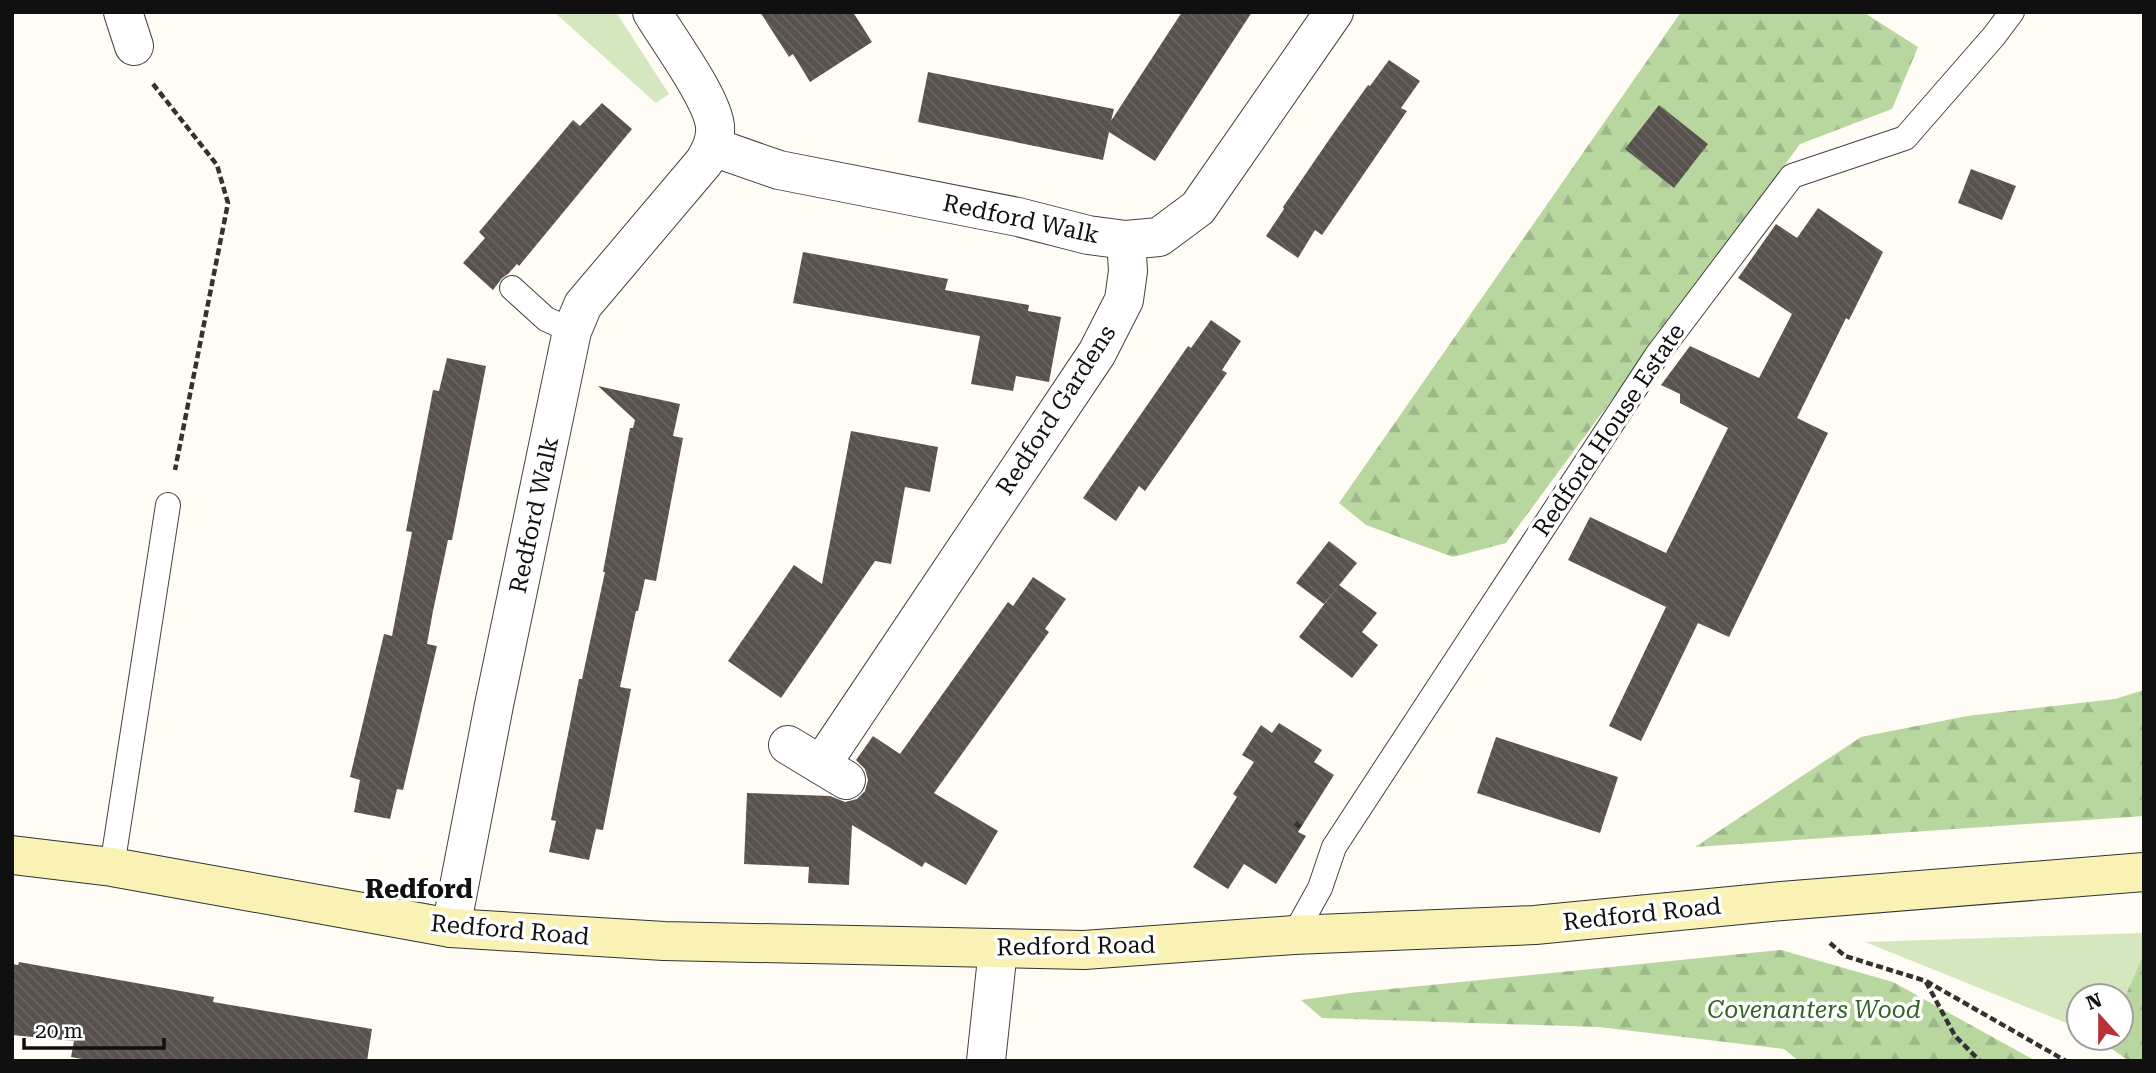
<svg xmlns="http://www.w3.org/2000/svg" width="2156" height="1073" font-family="'Roboto Serif',serif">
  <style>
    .grass { fill: #d4e7bf }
    .forest { fill: url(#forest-firs) }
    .building { fill: url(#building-back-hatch) }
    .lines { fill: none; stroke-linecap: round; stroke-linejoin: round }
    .service-casing { stroke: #434343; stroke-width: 26 }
    .minor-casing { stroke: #434343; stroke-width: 40 }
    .secondary-casing { stroke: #323232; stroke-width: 40 }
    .path { stroke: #323232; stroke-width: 4.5; stroke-dasharray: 7 3.5; stroke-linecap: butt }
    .service { stroke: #fff; stroke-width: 24 }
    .minor { stroke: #fff; stroke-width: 38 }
    .secondary { stroke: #f9f2b4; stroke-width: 38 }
    .labels { text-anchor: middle; stroke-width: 7; stroke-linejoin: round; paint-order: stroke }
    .street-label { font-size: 24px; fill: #101010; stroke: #fff }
    .park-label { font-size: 24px; font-style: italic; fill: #316424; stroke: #fff }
    .neighbourhood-label { font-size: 26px; font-weight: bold; fill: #101010; stroke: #fff }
  </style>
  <defs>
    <pattern id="forest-firs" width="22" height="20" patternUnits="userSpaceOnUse" patternTransform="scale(1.75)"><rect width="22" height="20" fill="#b8d79f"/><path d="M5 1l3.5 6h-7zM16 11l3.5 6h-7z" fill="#9db888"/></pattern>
    <pattern id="building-back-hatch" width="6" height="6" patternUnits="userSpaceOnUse" patternTransform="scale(1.75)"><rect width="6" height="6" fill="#58514d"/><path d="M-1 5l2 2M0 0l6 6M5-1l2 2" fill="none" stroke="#6b6562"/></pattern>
  </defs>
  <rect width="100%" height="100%" fill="#fefcf4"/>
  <g class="grass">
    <path d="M554 12H616L669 94 656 103Z"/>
    <path d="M2144 933V953L2121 1006V996H2079V1028L1865 942Z"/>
  </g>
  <g class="forest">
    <path d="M1681 12H1863L1918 47 1892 109 1800 144 1506 543 1453 557 1366 525 1339 503Z"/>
    <path d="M2144 690V816L1695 847 1861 737 1967 716 2115 699Z"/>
    <path d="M1781 950 1893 982 2036 1061H1799L1784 1049 1599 1027 1322 1018 1301 1000 1350 993Z"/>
    <path d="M2144 953V1061H2129L2105 1044 2107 1038H2121V1006Z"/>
  </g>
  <g class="building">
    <path d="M760 12H853L872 42 810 82 793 54 789 57Z"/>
    <path d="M1182 12H1252L1155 161 1109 132 1103 160 918 122 928 72 1114 109 1111 121Z"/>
    <path d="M1389 60 1420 81 1401 108 1407 111 1322 235 1315 230 1298 258 1266 236 1284 209 1283 207 1333 134 1368 85 1370 86Z"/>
    <path d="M602 103 632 129 519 266 517 264 508 274 502 278 493 290 463 263 485 238 479 232 573 120 580 126Z"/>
    <path d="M1659 105 1708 144 1674 188 1625 149Z"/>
    <path d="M1971 169 2016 186 2002 220 1958 203Z"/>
    <path d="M1818 208 1883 252 1849 320 1846 318 1797 418 1828 433 1729 637 1698 623 1641 741 1609 726 1666 607 1568 560 1590 517 1666 553 1728 428 1680 403V394L1661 385 1690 346 1759 378 1792 314 1738 278 1776 224 1797 238Z"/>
    <path d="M803 252 948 279 945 290 1029 305 1028 311 1061 317 1049 382 1016 376 1013 391 971 384 980 336 793 303Z"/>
    <path d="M1211 320 1241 341 1222 370 1227 373 1145 491 1139 486 1116 521 1083 498 1188 346 1191 348Z"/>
    <path d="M447 358 486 366 452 540H448L433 611 427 644 437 646 403 790 397 789 390 819 354 812 360 780 350 777 384 634 392 636 412 532 406 531 433 390 439 391Z"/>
    <path d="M598 386 680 404 673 436 683 438 656 581 645 579 638 611H636L620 687 631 689 603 830 596 829 589 860 549 852 556 821 551 820 579 679H582L605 572H603L630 428H633L635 420Z"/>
    <path d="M851 431 938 447 930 492 905 487 891 564 875 561 781 698 728 661 794 565 822 584Z"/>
    <path d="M1329 541 1357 563 1324 604 1296 583Z"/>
    <path d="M1033 577 1066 599 1045 629 1049 632 934 793 998 831 966 885 925 862 922 867 852 825 849 885 808 883 809 867 744 864 747 793 830 796 845 802 857 799 865 791 868 780 865 769 856 760 873 736 900 754 1008 602 1013 606Z"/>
    <path d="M1339 585 1377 613 1362 632 1378 645 1352 678 1299 637Z"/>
    <path d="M1279 723 1322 750 1314 762 1334 775 1298 832 1306 836 1276 884 1244 864 1228 889 1193 867 1237 797 1233 794 1254 762 1242 755 1261 725 1272 733Z"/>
    <path d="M1496 737 1618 777 1600 833 1477 793Z"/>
    <path d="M19 962 214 997 213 1002 372 1029 367 1061H93L71 1057 74 1041 12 1035V964L18 965Z"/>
  </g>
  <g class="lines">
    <g class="service-casing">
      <g id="service">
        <path d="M512 288 546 319 572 331"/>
        <path d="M112 867 168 505"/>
        <path d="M1294 935 1320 888 1334 847 1472 636 1657 355 1792 176 1905 138 1994 36 2012 12"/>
      </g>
    </g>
    <g class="minor-casing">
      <g id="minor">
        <path d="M123 12 134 46"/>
        <path d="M713 147 779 170 1018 217 1088 235 1126 240"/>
        <path d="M788 745 846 780"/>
        <path d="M821 765 1097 353 1124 300 1128 271 1126 240 1159 237 1198 208 1334 12"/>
        <path d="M451 928 494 705 572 331 583 305 704 162C711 150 716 140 715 126 712 98 668 39 652 12"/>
        <path d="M986 1061 998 949"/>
      </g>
    </g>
    <g class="secondary-casing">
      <path id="secondary" d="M12 855 112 867 451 928 664 941 1084 950 1294 935 1535 925 1782 901 2144 872"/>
    </g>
    <g class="path">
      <path d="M153 84 217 165 228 203 175 470"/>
      <path d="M1295 823 1303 829"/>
      <path d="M1830 943 1845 956 1926 981 2066 1061"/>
      <path d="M1926 982 1955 1036 1980 1061"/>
    </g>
    <use href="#service" class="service"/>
    <use href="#minor" class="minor"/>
    <use href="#secondary" class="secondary"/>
  </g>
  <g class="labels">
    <g class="street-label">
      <text transform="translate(1021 219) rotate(12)" y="8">Redford Walk</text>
      <text transform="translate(1056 410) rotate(-57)" y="8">Redford Gardens</text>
      <text transform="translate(1609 430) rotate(-56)" y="8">Redford House Estate</text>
      <text transform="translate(534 515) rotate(-78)" y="8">Redford Walk</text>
      <text transform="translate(1642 914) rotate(-6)" y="8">Redford Road</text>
      <text transform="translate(510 930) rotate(5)" y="8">Redford Road</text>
      <text transform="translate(1076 946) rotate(-1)" y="8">Redford Road</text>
    </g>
    <g class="park-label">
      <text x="1814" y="1018">Covenanters Wood</text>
    </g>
    <g class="neighbourhood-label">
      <text x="419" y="898">Redford</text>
    </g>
  </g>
  <rect width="2156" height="1073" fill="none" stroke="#101010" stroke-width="28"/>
  <g transform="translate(2100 1017) rotate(339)"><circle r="33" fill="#ffffff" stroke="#9f9f9f" stroke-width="2"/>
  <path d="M0-5L12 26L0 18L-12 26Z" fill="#b73137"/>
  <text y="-10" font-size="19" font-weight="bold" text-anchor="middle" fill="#101010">N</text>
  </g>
  <path d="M24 1038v10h140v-10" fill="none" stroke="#101010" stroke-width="3.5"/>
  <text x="35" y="1038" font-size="21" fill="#101010" stroke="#ffffff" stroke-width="5" paint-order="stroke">20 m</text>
</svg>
